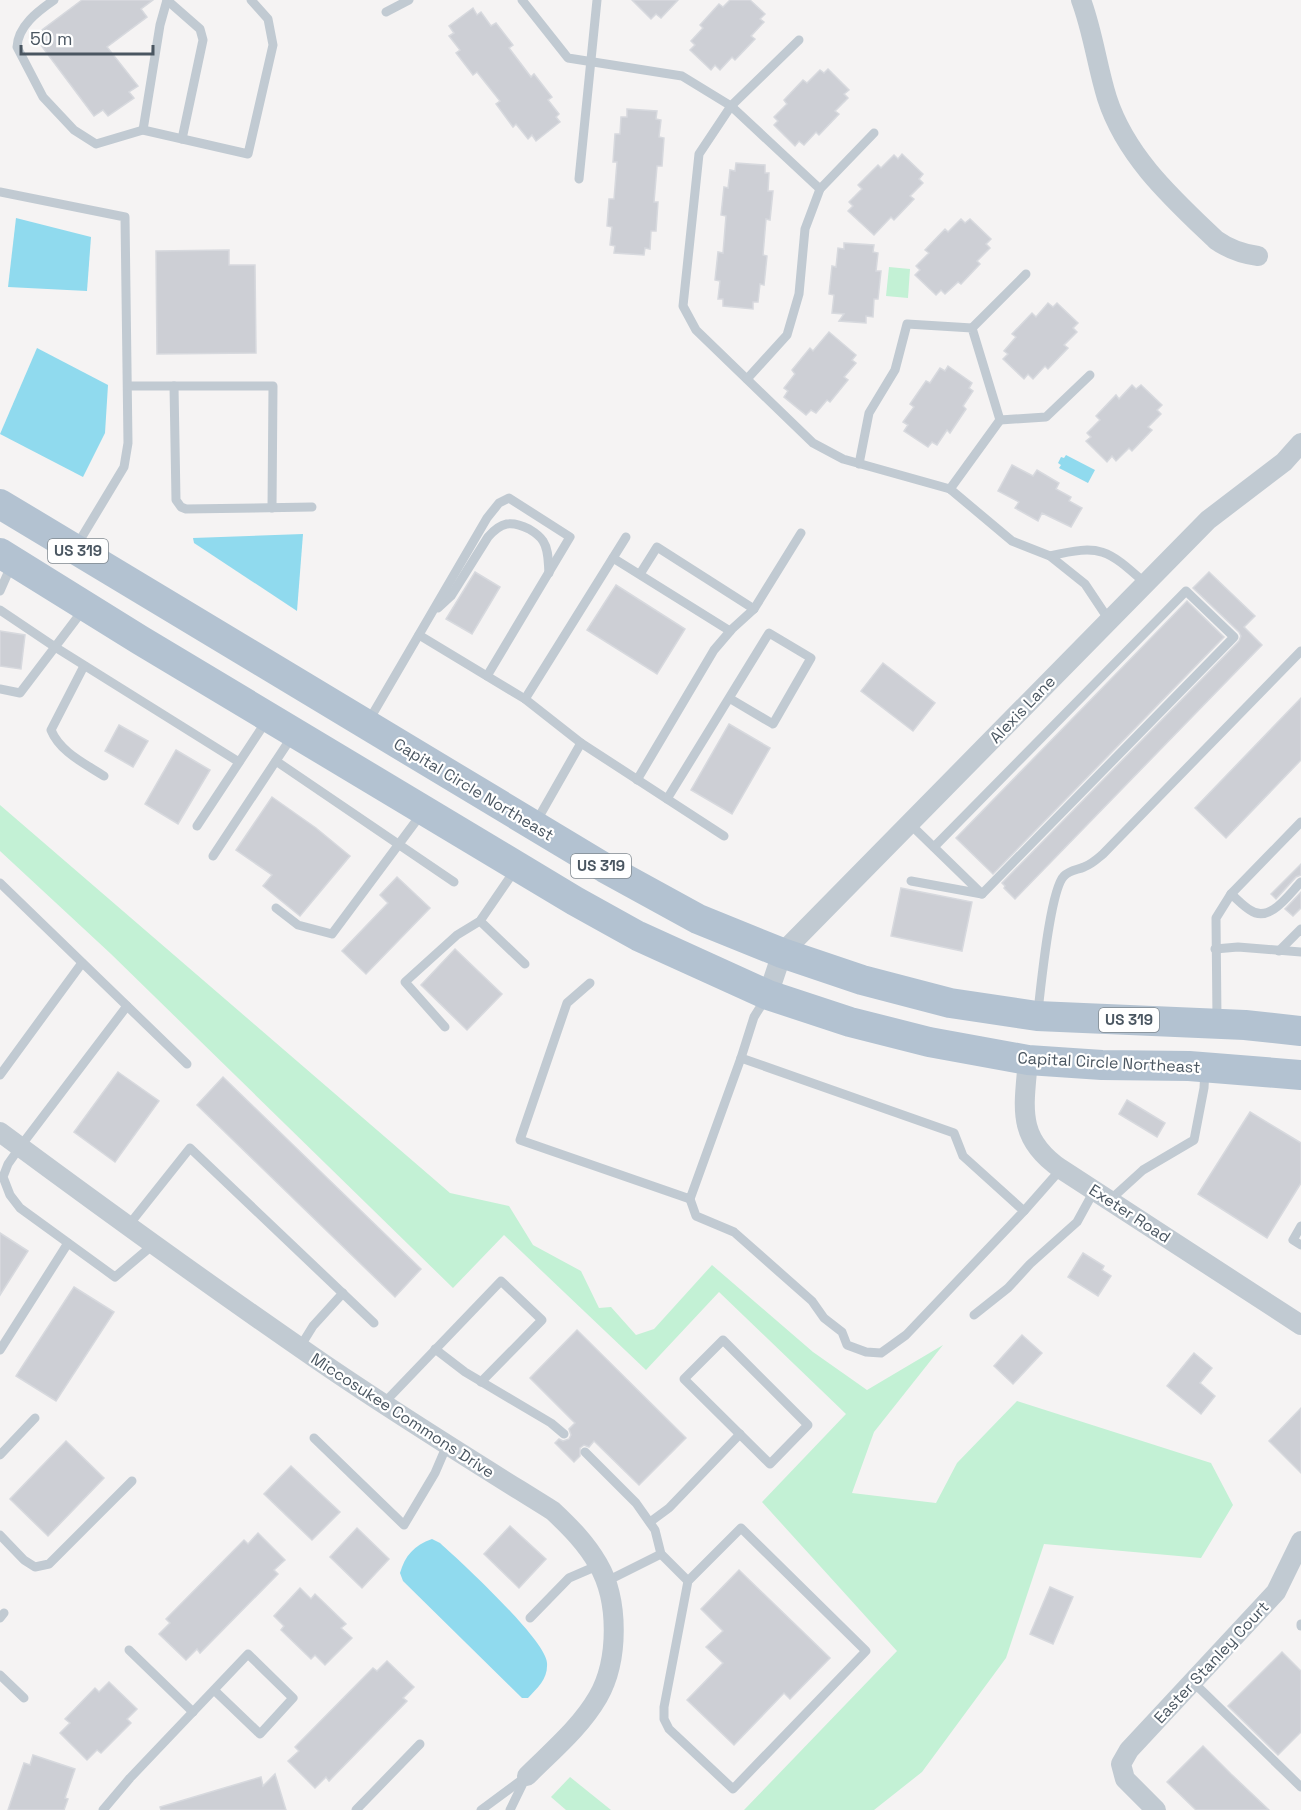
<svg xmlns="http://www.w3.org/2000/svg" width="1301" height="1810" font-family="'Space Grotesk',sans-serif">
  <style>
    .green { fill: #c3f1d5 }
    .water { fill: #90daee }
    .building { fill: #cdcfd5; stroke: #d7d9de; stroke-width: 1.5 }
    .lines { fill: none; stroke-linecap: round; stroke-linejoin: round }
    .lane { stroke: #c1cad2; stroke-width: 9 }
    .street { stroke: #c1cad2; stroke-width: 20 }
    .primary { stroke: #b3c2d1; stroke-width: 30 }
    .labels { text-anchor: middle; stroke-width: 4.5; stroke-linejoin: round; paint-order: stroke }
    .shield { fill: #fff; stroke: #808990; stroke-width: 1.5 }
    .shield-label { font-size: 15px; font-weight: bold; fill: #4a5661 }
    .street-label { font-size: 16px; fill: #4a5661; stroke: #fff }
  </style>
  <rect width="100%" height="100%" fill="#f5f3f3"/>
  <g class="green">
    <path d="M889 267 910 269 908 298 886 296Z"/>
    <path d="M0 805 450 1193 509 1206 533 1245 581 1271 599 1308 611 1307 636 1335 654 1329 712 1265 813 1352 867 1390 943 1345 874 1432 852 1493 936 1503 957 1463 1017 1401 1211 1463 1233 1505 1201 1558 1044 1544 1006 1658 922 1772 874 1810H744L897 1651 762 1502 846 1414 719 1292 646 1370 504 1235 453 1288 111 954 0 851Z"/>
    <path d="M570 1777 611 1810H566L551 1797Z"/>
  </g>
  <g class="water">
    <path d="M16 218 91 237 87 291 8 287Z"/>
    <path d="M37 348 108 385 105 433 83 477 0 434Z"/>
    <path d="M1066 455 1095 470 1088 483 1059 468 1061 465 1058 463 1061 457 1064 458Z"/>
    <path d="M303 534 297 611 194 543 193 538Z"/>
    <path d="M432 1539 440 1543C460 1561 546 1640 547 1663 548 1679 538 1687 528 1698H522L403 1581 400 1573C405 1556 414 1545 432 1539Z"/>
  </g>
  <g class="building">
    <path d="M82 0H153L141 9 147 17 107 47 138 86 129 92 134 98 108 116 103 110 94 116 34 36Z"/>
    <path d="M632 0H678L661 18 656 14 651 19Z"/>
    <path d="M730 0H750L765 14 760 19 764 22 751 36 755 39 735 60 732 57 720 70 715 65 711 70 690 50 695 45 691 41 703 28 700 25 719 4 723 7Z"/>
    <path d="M473 8 477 15 481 12 491 26 496 23 513 45 509 48 531 77 534 74 552 97 548 100 559 114 556 117 560 122 536 141 532 135 528 139 516 124 513 127 496 104 500 101 477 72 473 75 456 53 460 50 449 36 454 33 449 26Z"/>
    <path d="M828 69 849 90 844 94 848 98 835 111 839 114 819 135 816 132 804 145 799 141 795 146 774 125 778 121 774 117 787 104 784 100 803 80 807 83 820 70 824 73Z"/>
    <path d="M627 109 657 111 656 119 661 120 659 137 664 138 662 166H657L654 202H658L656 231H651L650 249 645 248 644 255 614 253 615 246 610 245 612 227 607 226 609 199H614L617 162H613L615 134H620L621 117H627Z"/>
    <path d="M902 154 923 174 919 179 923 183 910 196 914 199 894 220 891 217 874 235 848 211 853 206 849 202 862 189 858 185 878 165 881 168 894 155 898 159Z"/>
    <path d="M736 163 765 165V173H769L768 191H773L770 220 766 219 763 255 767 256 764 285 760 284 758 302H753V309L723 306V299H718L720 281 715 280 718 252 723 253 726 216 721 215 724 187 728 188 730 170 735 171Z"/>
    <path d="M961 219 965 223 970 219 991 239 986 244 990 248 977 261 980 264 961 284 958 282 945 294 941 290 936 295 915 275 920 270 916 266 929 253 925 250 945 229 948 232Z"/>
    <path d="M844 243 874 245 873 252 878 253 876 271H881L878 299H874L873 317 866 316V323L839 321 844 314 832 313 834 295 829 294 832 266 836 267 838 248 844 249Z"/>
    <path d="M229 250V265H255L256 353 157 354 156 251Z"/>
    <path d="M1048 303 1053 307 1057 303 1078 323 1073 328 1077 332 1064 345 1068 348 1048 369 1045 366 1033 379 1028 374 1024 379 1003 359 1008 354 1004 351 1016 337 1012 334 1032 313 1036 317Z"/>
    <path d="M829 332 856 355 852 360 856 363 844 377 848 380 830 402 827 400 816 413 811 410 806 415 784 397 788 391 784 388 795 374 792 370 810 348 813 351Z"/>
    <path d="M948 366 972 383 969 388 973 391 963 406 966 409 950 433 947 430 937 445 932 442 928 447 904 431 908 425 903 422 914 407 910 404 926 381 930 383 940 368 945 371Z"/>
    <path d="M1132 385 1136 389 1141 385 1162 405 1157 410 1161 414 1148 427 1152 430 1132 451 1129 448 1116 461 1112 456 1107 462 1086 441 1091 437 1087 433 1100 420 1096 416 1116 395 1119 399Z"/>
    <path d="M1012 465 1033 476 1037 470 1059 483 1056 489 1071 497 1069 501 1082 508 1071 527 1042 513 1038 521 1015 508 1019 502 998 491Z"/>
    <path d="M475 572 500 587 472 634 446 619Z"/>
    <path d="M1209 572 1255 616 1244 627 1262 645 1015 899 1004 888 1005 886 1002 883 1239 641 1241 636 1239 632 1193 588Z"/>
    <path d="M616 585 685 629 657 674 587 630Z"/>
    <path d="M1187 601 1224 637 993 874 956 838Z"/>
    <path d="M0 631 25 635 21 669 0 666Z"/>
    <path d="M883 663 935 703 913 731 861 691Z"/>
    <path d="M1301 698V760L1226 838 1195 808Z"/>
    <path d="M729 724 770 748 732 814 691 790Z"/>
    <path d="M119 725 148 741 133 767 105 751Z"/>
    <path d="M176 750 210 770 178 824 145 804Z"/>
    <path d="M272 797 316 828 350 856 300 916 263 886 272 875 236 850Z"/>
    <path d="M1301 864V875L1296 877 1276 899 1271 894Z"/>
    <path d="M397 877 430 908 366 974 342 951 388 903 380 895Z"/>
    <path d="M901 888 972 902 962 951 891 936Z"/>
    <path d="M1301 892V908L1293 916 1285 909Z"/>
    <path d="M455 949 502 994 467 1030 421 985Z"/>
    <path d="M118 1072 159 1101 115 1162 74 1132Z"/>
    <path d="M223 1077 421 1269 395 1297 197 1105Z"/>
    <path d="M1127 1100 1165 1123 1157 1137 1119 1114Z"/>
    <path d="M1250 1112 1301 1143V1183L1267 1238 1198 1194Z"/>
    <path d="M0 1233 28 1251 0 1295Z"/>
    <path d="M1083 1253 1104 1266 1102 1270 1111 1276 1098 1296 1068 1277Z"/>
    <path d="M74 1287 114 1312 56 1401 16 1376Z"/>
    <path d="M577 1330 686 1438 639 1485 594 1441 589 1447 584 1445 580 1448V1456L574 1462 555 1443 559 1439 563 1441 569 1439 571 1435 569 1429 575 1423 530 1378Z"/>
    <path d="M1022 1335 1042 1353 1013 1384 994 1366Z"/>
    <path d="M1194 1353 1212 1368 1200 1383 1215 1396 1201 1414 1167 1386Z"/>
    <path d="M1301 1408V1473L1269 1441Z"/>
    <path d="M66 1441 104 1478 48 1536 10 1499Z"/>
    <path d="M291 1466 340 1512 312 1540 264 1494Z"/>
    <path d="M510 1526 546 1559 519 1588 484 1554Z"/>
    <path d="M357 1528 389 1559 362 1588 330 1557Z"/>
    <path d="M258 1533 285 1560 274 1570 278 1574 200 1653 197 1649 186 1660 159 1634 170 1623 166 1619 244 1540 248 1544Z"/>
    <path d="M739 1570 830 1658 790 1699 784 1693 734 1745 687 1700 723 1663 706 1647 723 1631 701 1609Z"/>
    <path d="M1050 1587 1073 1597 1053 1644 1030 1634Z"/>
    <path d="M300 1588 311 1599 315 1594 346 1624 341 1628 352 1638 325 1665 315 1655 311 1659 281 1630 284 1626 274 1616Z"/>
    <path d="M1282 1652 1301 1671V1732L1278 1755 1228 1706Z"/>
    <path d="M387 1661 414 1687 403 1698 407 1701 329 1781 326 1777 315 1788 288 1761 299 1751 295 1747 373 1668 377 1671Z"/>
    <path d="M109 1682 137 1709 127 1719 131 1723 101 1753 97 1750 87 1760 60 1733 70 1723 65 1719 95 1688 99 1692Z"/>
    <path d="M1203 1746 1231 1774 1269 1810H1196L1167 1782Z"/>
    <path d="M33 1755 75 1769 65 1798 68 1799 64 1810H8L24 1763 30 1765Z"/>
    <path d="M275 1774 286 1810H161L160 1807 261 1777 263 1786Z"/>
  </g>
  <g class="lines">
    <g class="lane">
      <path d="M54 0C38 11 18 26 17 47L43 97 74 130 96 144 143 130 248 154 273 45 268 19 251 0"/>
      <path d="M167 0 200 29 203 40 182 139"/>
      <path d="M522 0 568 58 682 76 731 106 820 189"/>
      <path d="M386 12 409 0"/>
      <path d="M799 40 731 106 699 154 683 306 696 330 813 443 843 459 950 489 1012 541 1050 556 1085 584 1109 620"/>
      <path d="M143 130 160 25 167 0"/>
      <path d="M579 179 597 0"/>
      <path d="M0 192 125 217 128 443 124 467 77 545"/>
      <path d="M972 328 1026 274"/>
      <path d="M747 379 787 335 799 294 805 229 820 189 874 133"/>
      <path d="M128 386H273L272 508"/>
      <path d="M174 386 176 500 181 507 186 509 312 507"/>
      <path d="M1000 420 1046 417 1090 375"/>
      <path d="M859 464 869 413 895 370 907 324 972 328 1000 420 950 489"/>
      <path d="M1050 556C1101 544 1107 549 1145 583"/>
      <path d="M613 558 730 631"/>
      <path d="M640 574 657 547 754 609"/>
      <path d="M0 591 11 566"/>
      <path d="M438 608 451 596 488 537C501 522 511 520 529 529 534 532 540 536 543 541 549 550 548 562 549 573"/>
      <path d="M0 610 55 647 20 693 0 689"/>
      <path d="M83 610 55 647 239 762"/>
      <path d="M419 635 525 699 581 743 724 836"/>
      <path d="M84 666 51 730C60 752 84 763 104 776"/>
      <path d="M525 699 626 537"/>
      <path d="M368 722 487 518 499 503 509 498 570 537 487 676"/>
      <path d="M276 761 454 882"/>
      <path d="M637 780 714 650 732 629 754 609 801 533"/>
      <path d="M667 799 769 633 811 658 773 724 729 698"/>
      <path d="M536 822 581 743"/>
      <path d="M910 824 982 894 911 881"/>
      <path d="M197 826 267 720"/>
      <path d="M934 847 1186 591 1234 637 982 894"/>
      <path d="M213 856 293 735"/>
      <path d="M0 883 187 1064"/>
      <path d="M1231 894C1237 899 1243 906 1250 910 1270 924 1289 894 1301 882"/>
      <path d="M276 908 298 925 332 934 422 813"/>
      <path d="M480 921 525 964"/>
      <path d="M1215 949 1238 947 1301 952"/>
      <path d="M1279 951 1301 929"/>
      <path d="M590 983 567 1003 520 1140 690 1199 741 1058 754 1017 766 998"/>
      <path d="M127 1006 20 1147 8 1164 3 1177 10 1195 20 1208 115 1277 154 1244"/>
      <path d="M1038 1011C1041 986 1050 890 1064 876 1070 870 1077 870 1084 867 1092 864 1097 859 1103 854L1301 651"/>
      <path d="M1217 1019 1216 918 1231 894 1301 822"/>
      <path d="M445 1027 405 982 457 935 480 921 515 870"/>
      <path d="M741 1058 954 1133 963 1156 1024 1211 1061 1169"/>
      <path d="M0 1075 82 963"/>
      <path d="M690 1199 696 1216 734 1232 812 1301 824 1318 842 1332 847 1345 866 1352 881 1353 906 1335 1024 1211"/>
      <path d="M1110 1200 1143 1170 1194 1140 1204 1088 1205 1070"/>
      <path d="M128 1226 190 1148 374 1323"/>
      <path d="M1301 1226 1293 1240 1301 1245"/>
      <path d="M974 1315 1008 1288 1030 1264 1077 1222 1094 1191"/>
      <path d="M723 1340 808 1425 770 1464 684 1379Z"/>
      <path d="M300 1347 313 1326 343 1293"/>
      <path d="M435 1349 465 1372 551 1423 564 1434"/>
      <path d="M0 1350 68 1243"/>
      <path d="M383 1404 501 1281 542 1320 481 1382"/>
      <path d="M314 1438 404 1525 435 1473 447 1445"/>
      <path d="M585 1452 636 1503 655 1530 661 1554 688 1581"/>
      <path d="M0 1455 35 1418"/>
      <path d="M650 1522 669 1508 740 1434"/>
      <path d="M741 1528 866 1651 733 1789 669 1729 664 1719V1707L688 1581Z"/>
      <path d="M0 1535 24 1560 35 1567 49 1564 132 1481"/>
      <path d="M605 1582 661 1554"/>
      <path d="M0 1618 4 1613"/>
      <path d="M530 1618 569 1578 599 1565"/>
      <path d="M1301 1624V1626"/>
      <path d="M129 1650 193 1712"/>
      <path d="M0 1675 24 1698"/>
      <path d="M1193 1682 1301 1787"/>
      <path d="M103 1810 130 1778 248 1654 293 1698 260 1734 214 1690"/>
      <path d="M356 1810 420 1744"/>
      <path d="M481 1810 527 1776"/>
      <path d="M510 1810 526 1777"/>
    </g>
    <g class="street">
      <path d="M1081 0C1093 32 1097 66 1107 98 1126 157 1173 199 1216 240 1230 250 1242 254 1258 256"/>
      <path d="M768 995 782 953 1208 520 1284 462 1301 443"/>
      <path d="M1028 1060C1024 1108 1016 1138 1061 1169L1301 1325"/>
      <path d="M0 1132C104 1209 209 1285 315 1358 393 1412 473 1461 553 1511 570 1527 586 1543 598 1564 619 1600 619 1660 598 1697 580 1728 552 1751 527 1776"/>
      <path d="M1156 1810 1125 1779 1121 1764 1129 1750 1276 1592 1301 1541"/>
    </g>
    <g class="primary">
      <path d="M0 504 605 868 698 919 782 953 862 980 950 1003 1037 1016 1245 1025 1301 1031"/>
      <path d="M0 553 140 640 575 901 638 936 768 995 850 1022 929 1042 1028 1060 1102 1065 1189 1066 1301 1075"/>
    </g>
  </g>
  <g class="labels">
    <g class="shield">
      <rect x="48" y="539" width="60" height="24" rx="4.5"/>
      <rect x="571" y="854" width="60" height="24" rx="4.5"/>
      <rect x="1099" y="1008" width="60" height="24" rx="4.5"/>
    </g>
    <g class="shield-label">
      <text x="78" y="556">US 319</text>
      <text x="601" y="871">US 319</text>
      <text x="1129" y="1025">US 319</text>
    </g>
    <g class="street-label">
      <text transform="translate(1022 709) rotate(-46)" y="6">Alexis Lane</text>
      <text transform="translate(474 789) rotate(31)" y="6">Capital Circle Northeast</text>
      <text transform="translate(1109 1062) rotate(3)" y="6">Capital Circle Northeast</text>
      <text transform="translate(1130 1213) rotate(33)" y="6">Exeter Road</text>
      <text transform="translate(403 1415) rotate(33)" y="6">Miccosukee Commons Drive</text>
      <text transform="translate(1211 1662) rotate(-47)" y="6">Easter Stanley Court</text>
    </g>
  </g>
  <path d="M21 45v9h132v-9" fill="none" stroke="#4a5661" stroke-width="3"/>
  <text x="30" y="45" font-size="18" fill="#4a5661" stroke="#ffffff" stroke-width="4.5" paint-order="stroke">50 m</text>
</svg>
